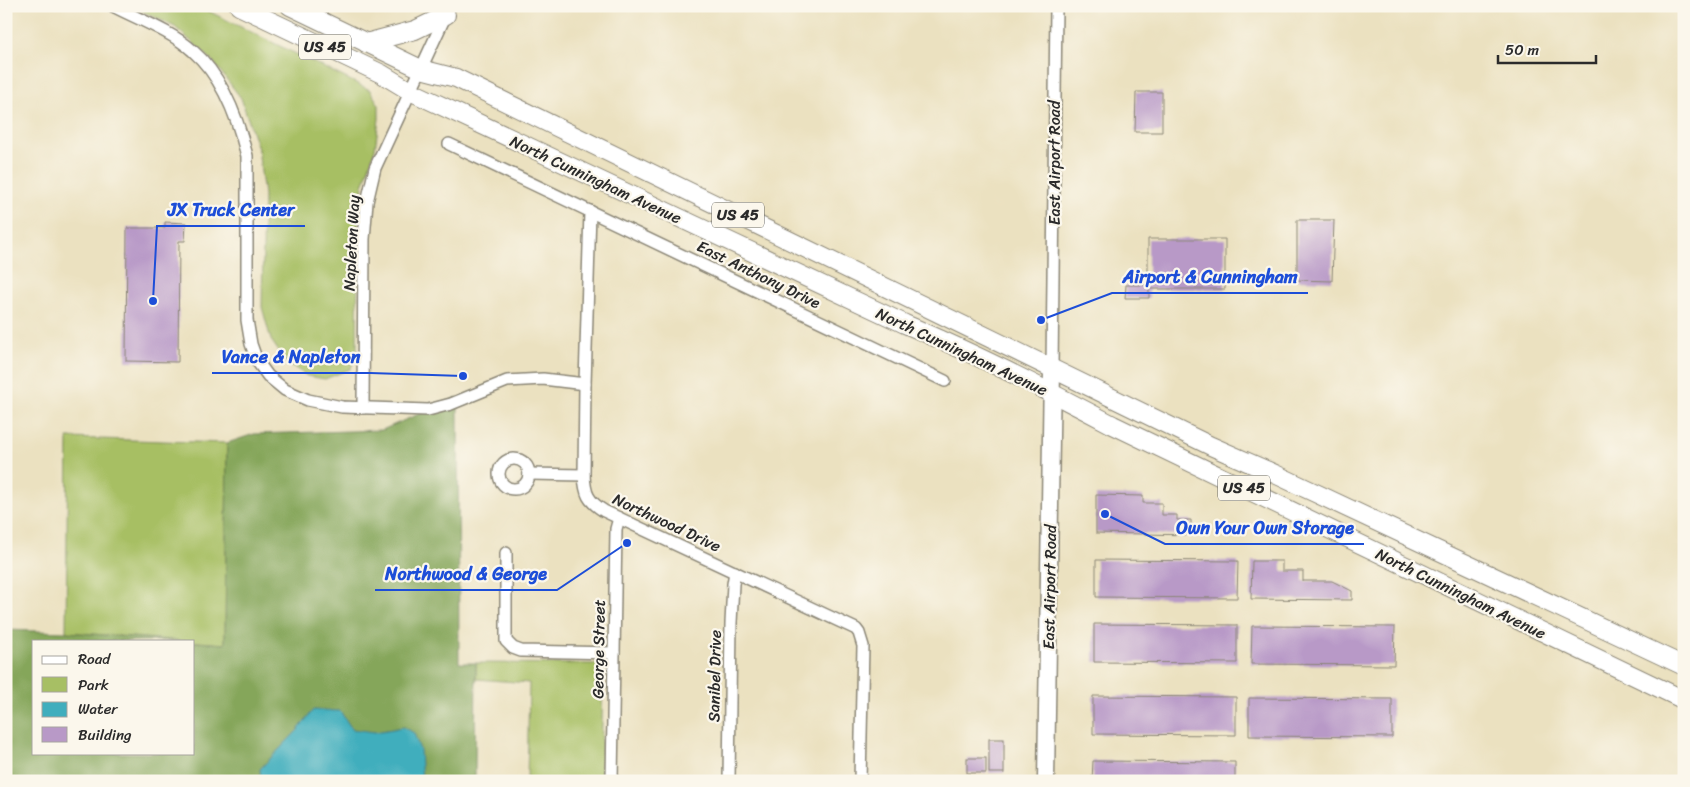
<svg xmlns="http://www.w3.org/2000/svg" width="1690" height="787" font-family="Sriracha,sans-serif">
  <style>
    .green { fill: #a7bf64; stroke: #697548 }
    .forest { fill: #85a65a; stroke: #586842 }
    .water { fill: #40aebd; stroke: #366c74 }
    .building { fill: #b899c7 }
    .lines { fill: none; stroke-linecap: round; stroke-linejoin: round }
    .street-casing { stroke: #8b8676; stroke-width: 14 }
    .secondary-casing { stroke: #8b8676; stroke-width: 19 }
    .primary-casing { stroke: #8b8676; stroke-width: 20 }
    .street { stroke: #fff; stroke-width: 11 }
    .secondary { stroke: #fff; stroke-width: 16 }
    .primary { stroke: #fff; stroke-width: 18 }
    .labels { text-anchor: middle; stroke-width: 4.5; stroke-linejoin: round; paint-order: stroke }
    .shield { fill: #fbf7ec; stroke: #696865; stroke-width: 1 }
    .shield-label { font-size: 15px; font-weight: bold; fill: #2b2b2b }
    .street-label { font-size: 16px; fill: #2b2b2b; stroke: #fbf7ec }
    .leader { fill: none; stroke: #1d4ed8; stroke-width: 2 }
    .callout-dot { fill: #1d4ed8; stroke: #fbf7ec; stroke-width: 2 }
    .callout-label { font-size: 18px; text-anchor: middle; font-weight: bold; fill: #1d4ed8; stroke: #fbf7ec; stroke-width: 4.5; stroke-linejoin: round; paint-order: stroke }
  </style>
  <rect width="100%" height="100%" fill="#fbf7ec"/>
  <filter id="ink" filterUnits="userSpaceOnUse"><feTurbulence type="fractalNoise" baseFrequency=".02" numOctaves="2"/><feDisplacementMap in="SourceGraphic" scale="10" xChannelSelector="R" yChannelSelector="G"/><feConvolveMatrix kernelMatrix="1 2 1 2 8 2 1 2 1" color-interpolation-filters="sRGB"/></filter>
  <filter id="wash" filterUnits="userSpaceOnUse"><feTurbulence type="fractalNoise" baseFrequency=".0096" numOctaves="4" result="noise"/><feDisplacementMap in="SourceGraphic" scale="20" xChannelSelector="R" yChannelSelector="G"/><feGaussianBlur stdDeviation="1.12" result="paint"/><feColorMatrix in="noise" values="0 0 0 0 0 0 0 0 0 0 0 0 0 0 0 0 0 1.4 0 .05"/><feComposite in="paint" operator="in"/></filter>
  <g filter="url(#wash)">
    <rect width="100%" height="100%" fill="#ebe1c0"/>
    <g class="green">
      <path d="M132 6H198L370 90 379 105V119L375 149 363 186 358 222 357 356 350 369 325 379 307 376 286 362 271 340 262 307 264 195 258 149 241 98 211 59 175 27Z"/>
      <path d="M68 438 227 443 225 644 66 632Z"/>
      <path d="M476 663 603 664 601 781H527L529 683 476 679Z"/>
    </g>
    <path class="forest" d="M458 397 459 663H476L475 781H6V630L66 632 178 641H34V753H194V642L225 644 227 443 254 434 382 430Z"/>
    <path class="water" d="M313 710 340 711 352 729 375 732 404 727 414 733 420 750 422 781H261L260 769 299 729Z"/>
    <g id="blocks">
      <g class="building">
        <path d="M1136 92H1162V132H1135Z"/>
        <path d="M1297 220H1334L1332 281 1297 280Z"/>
        <path d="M165 222 186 223 185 241H179L178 362 126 361 127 228H165Z"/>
        <path d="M1148 239H1225V289H1149V298H1125L1126 285H1148Z"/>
        <path d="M1096 495 1143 496V503H1162V515H1177V520H1191V535L1096 533Z"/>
        <path d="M1096 560 1238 561 1237 598 1096 597Z"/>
        <path d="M1252 561H1282V571H1303V581H1332L1352 591V600L1251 599Z"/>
        <path d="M1094 624 1237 625V663L1094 662Z"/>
        <path d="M1252 626 1395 627 1394 665 1251 664Z"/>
        <path d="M1093 696 1236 697V735L1093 734Z"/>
        <path d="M1249 698 1392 699V737L1249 736Z"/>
        <rect x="989" y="739" width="15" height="34"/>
        <rect x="967" y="758" width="19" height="15"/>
        <path d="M1093 761 1235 762V781H1092Z"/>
      </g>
    </g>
  </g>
  <g filter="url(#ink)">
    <use href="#blocks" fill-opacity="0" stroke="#8b8676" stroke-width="1"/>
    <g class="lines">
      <g class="street-casing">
        <g id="street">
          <path d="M113 6C140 20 171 31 193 51 223 77 238 119 247 156V320L251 344 257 361 268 376 285 390 308 400 342 407 428 410 451 404 507 381 543 379 585 384"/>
          <path d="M449 144 945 381"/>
          <path d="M590 211 585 384 584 475C585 494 588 501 604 511L856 629 859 633 863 646 860 781"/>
          <path d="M1052 368 1056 6"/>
          <path d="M363 408 364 239 367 202 375 168 450 6"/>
          <circle cx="514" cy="474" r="15"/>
          <path d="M529 474 584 475"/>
          <path d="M506 553V641L513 648 521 651 614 653"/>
          <path d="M612 781 616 529 619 518"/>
          <path d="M729 781 731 623 733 584 735 572"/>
        </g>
      </g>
      <g class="secondary-casing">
        <path id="secondary" d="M1046 781 1052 368"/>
      </g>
      <g class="primary-casing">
        <g id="primary">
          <path d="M239 6 382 74 410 91 905 324C976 354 1045 389 1113 425L1684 700"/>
          <path d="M290 6 421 69 456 78 1211 446 1275 474 1684 666"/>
          <path d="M366 43 415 30 446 15"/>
        </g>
      </g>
      <use href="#street" class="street"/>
      <use href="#secondary" class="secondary"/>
      <use href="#primary" class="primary"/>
    </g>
  </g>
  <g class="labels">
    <g class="shield">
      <rect x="299" y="34.5" width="52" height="25" rx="4"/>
      <rect x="712" y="202.5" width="52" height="25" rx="4"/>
      <rect x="1218" y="475.5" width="52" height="25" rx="4"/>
    </g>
    <g class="shield-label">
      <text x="325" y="52">US 45</text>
      <text x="738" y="220">US 45</text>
      <text x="1244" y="493">US 45</text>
    </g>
    <g class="street-label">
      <text transform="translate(1054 163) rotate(-90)" y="6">East Airport Road</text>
      <text transform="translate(596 179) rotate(25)" y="6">North Cunningham Avenue</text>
      <text transform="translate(351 243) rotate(-87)" y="6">Napleton Way</text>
      <text transform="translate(759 274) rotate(26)" y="6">East Anthony Drive</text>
      <text transform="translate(962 351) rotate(25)" y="6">North Cunningham Avenue</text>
      <text transform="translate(667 522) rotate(25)" y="6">Northwood Drive</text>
      <text transform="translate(1049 587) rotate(-89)" y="6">East Airport Road</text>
      <text transform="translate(1461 593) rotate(26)" y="6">North Cunningham Avenue</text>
      <text transform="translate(598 649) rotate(-89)" y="6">George Street</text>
      <text transform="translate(714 676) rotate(-89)" y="6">Sanibel Drive</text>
    </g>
  </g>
  <path class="leader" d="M153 301L157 226H305M1041 320L1112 293H1308M463 376L370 373H212M1105 514L1165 544H1364M627 543L557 590H375"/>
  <g class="callout-dot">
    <circle cx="153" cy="301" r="5"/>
    <circle cx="1041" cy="320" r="5"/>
    <circle cx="463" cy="376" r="5"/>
    <circle cx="1105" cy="514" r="5"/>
    <circle cx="627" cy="543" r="5"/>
  </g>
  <g class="callout-label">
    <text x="231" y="216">JX Truck Center</text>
    <text x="1210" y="283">Airport &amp; Cunningham</text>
    <text x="291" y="363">Vance &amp; Napleton</text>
    <text x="1265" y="534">Own Your Own Storage</text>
    <text x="466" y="580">Northwood &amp; George</text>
  </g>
  <rect width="1690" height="787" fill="none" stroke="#fbf7ec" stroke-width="25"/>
  <rect x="32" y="640" width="162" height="115" fill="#fbf7ec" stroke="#a8a59f"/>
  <rect x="42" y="656" width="25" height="8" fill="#ffffff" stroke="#a8a59f"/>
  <text x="78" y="664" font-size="15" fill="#2b2b2b">Road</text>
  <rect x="42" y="677" width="25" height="15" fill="#a7bf64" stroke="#a8a59f"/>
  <text x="78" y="690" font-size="15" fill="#2b2b2b">Park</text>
  <rect x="42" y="702" width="25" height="15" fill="#40aebd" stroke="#a8a59f"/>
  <text x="78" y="714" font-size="15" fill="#2b2b2b">Water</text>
  <rect x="42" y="727" width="25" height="15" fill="#b899c7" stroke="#a8a59f"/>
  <text x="78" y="740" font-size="15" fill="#2b2b2b">Building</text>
  <path d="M1498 55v8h98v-8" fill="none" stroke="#2b2b2b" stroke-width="2.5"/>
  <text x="1505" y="55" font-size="15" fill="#2b2b2b" stroke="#fbf7ec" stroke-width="4" paint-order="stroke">50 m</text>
</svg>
